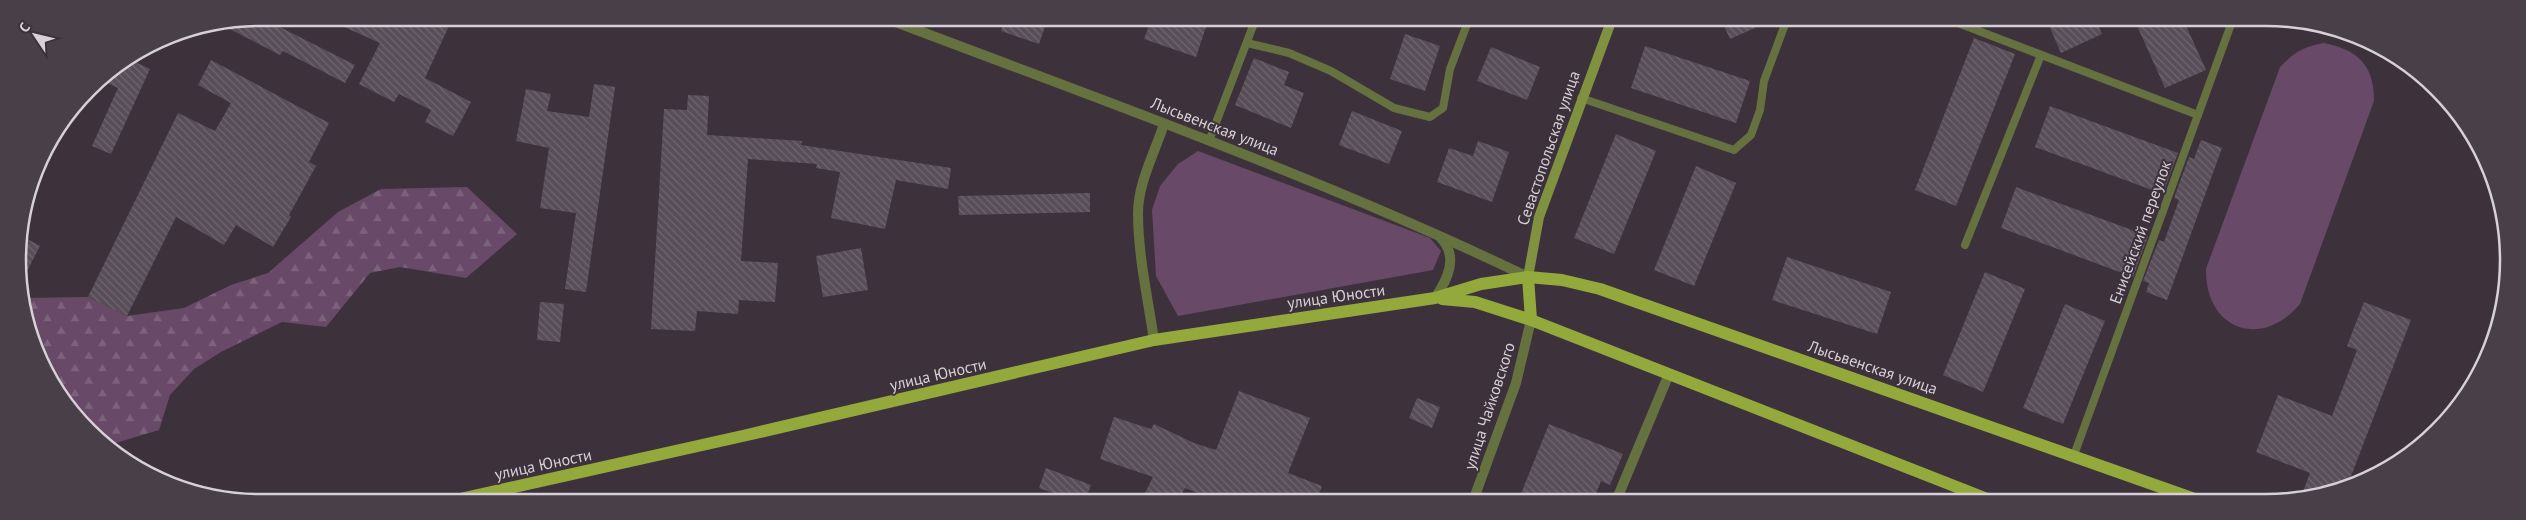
<svg xmlns="http://www.w3.org/2000/svg" width="2526" height="520" font-family="'PT Sans',sans-serif">
  <style>
    .grass { fill: #684967 }
    .forest { fill: url(#forest-firs) }
    .building { fill: url(#building-back-hatch) }
    .lines { fill: none; stroke-linecap: round; stroke-linejoin: round }
    .lane { stroke: #65713f; stroke-width: 8 }
    .street { stroke: #65713f; stroke-width: 10 }
    .secondary { stroke: #80913f; stroke-width: 10 }
    .primary { stroke: #94a93b; stroke-width: 12 }
    .labels { text-anchor: middle; stroke-width: 4; stroke-linejoin: round; paint-order: stroke }
    .street-label { font-size: 16px; fill: #d7d0d6; stroke: #3d323c }
    .rim { fill: none; stroke: #d7d0d6; stroke-width: 2.5 }
  </style>
  <defs>
    <pattern id="forest-firs" width="22" height="20" patternUnits="userSpaceOnUse" patternTransform="scale(1.25)"><rect width="22" height="20" fill="#684967"/><path d="M5 1l3.5 6h-7zM16 11l3.5 6h-7z" fill="#7d627c"/></pattern>
    <pattern id="building-back-hatch" width="6" height="6" patternUnits="userSpaceOnUse" patternTransform="scale(1.25)"><rect width="6" height="6" fill="#584d58"/><path d="M-1 5l2 2M0 0l6 6M5-1l2 2" fill="none" stroke="#6f666f"/></pattern>
  </defs>
  <rect width="100%" height="100%" fill="#3d323c"/>
  <g class="grass">
    <path d="M2324 43C2359 50 2374 66 2374 101L2300 304C2261 350 2205 330 2206 269L2280 67C2294 52 2305 46 2324 43Z"/>
    <path d="M1198 151 1430 238 1441 251 1433 270 1178 316 1156 276 1152 210 1160 186 1178 164Z"/>
  </g>
  <path class="forest" d="M467 187 517 234 466 278 400 267 370 273 326 327 282 322 221 352 194 369 170 395 159 430 109 445 77 420 30 338 25 298 88 297 127 316 184 308 231 285 268 273 338 212 381 189Z"/>
  <g class="building">
    <path d="M262 18 355 65 345 83 283 51 280 55 222 25Z"/>
    <path d="M324 18H426L448 28 425 78 471 102 453 136 425 122 431 110 399 94 394 102 359 84 380 43Z"/>
    <path d="M1005 18H1048L1039 44 1001 31Z"/>
    <path d="M1152 18H1198L1196 24 1206 27 1196 57 1144 39Z"/>
    <path d="M1721 19H1775L1730 39Z"/>
    <path d="M2046 19H2095L2102 34 2061 53Z"/>
    <path d="M2134 19H2183L2206 70 2165 88Z"/>
    <path d="M1405 34 1440 46 1425 91 1390 79Z"/>
    <path d="M1974 38 2015 54 1956 206 1915 190Z"/>
    <path d="M1645 46 1750 81 1736 123 1631 88Z"/>
    <path d="M1491 47 1540 67 1527 100 1477 81Z"/>
    <path d="M1254 58 1289 72 1284 85 1304 93 1291 128 1235 105Z"/>
    <path d="M131 60 150 69 111 154 92 146 118 88 101 80Z"/>
    <path d="M211 60 329 123 309 162 316 166 289 215 291 217 273 247 236 225 224 245 176 217 127 316 88 297 178 113 215 131 231 103 198 85Z"/>
    <path d="M594 84 615 87 586 292 565 289 576 213 540 208 549 148 516 141 526 89 551 94 547 111 589 117Z"/>
    <path d="M688 95 709 96 707 135 802 141 801 145 951 168 948 189 896 180 885 229 831 218 840 172 816 168 817 164 748 159 741 261 778 263 775 302 739 300 738 314 697 311 695 331 651 329 664 109 687 110Z"/>
    <path d="M2050 106 2178 153 2163 194 2035 147Z"/>
    <path d="M1352 111 1402 131 1389 164 1339 145Z"/>
    <path d="M1616 134 1656 151 1614 254 1574 238Z"/>
    <path d="M2201 140 2222 148 2167 300 2146 292 2149 283 2143 281 2159 240 2164 242 2179 200 2174 198 2189 157 2194 159Z"/>
    <path d="M1478 141 1509 152 1492 202 1437 182 1449 148 1473 156Z"/>
    <path d="M1696 166 1736 183 1694 286 1654 270Z"/>
    <path d="M2016 187 2148 236 2133 277 2001 228Z"/>
    <path d="M1090 193V212L959 215 958 196Z"/>
    <path d="M20 235 40 246 23 279 18 244Z"/>
    <path d="M861 248 868 290 823 297 816 256Z"/>
    <path d="M1787 257 1891 292 1877 334 1772 300Z"/>
    <path d="M1985 272 2025 289 1983 392 1943 375Z"/>
    <path d="M540 302 564 304 560 342 537 340Z"/>
    <path d="M2364 302 2411 320 2348 484 2301 497 2310 473 2256 452 2278 395 2332 416 2357 350 2347 346Z"/>
    <path d="M2065 304 2105 321 2063 424 2023 408Z"/>
    <path d="M1239 391 1310 418 1288 473 1322 486 1316 501H1219L1185 488 1178 501H1141L1153 477 1100 459 1114 417 1151 429 1154 424 1194 443 1216 450Z"/>
    <path d="M1417 398 1440 407 1432 428 1409 418Z"/>
    <path d="M1549 424 1623 454 1610 485 1601 481 1593 501H1518Z"/>
    <path d="M1046 468 1091 485 1085 501H1075L1039 488Z"/>
  </g>
  <g class="lines">
    <g class="lane">
      <path d="M1926 19 1958 23 2198 115"/>
      <path d="M1247 43 1289 53 1331 71 1394 108 1430 117 1443 108 1450 69 1469 19"/>
      <path d="M1581 98 1734 150 1751 135 1760 110 1764 81 1787 19"/>
      <path d="M1209 141 1256 18"/>
      <path d="M1965 245 2041 55"/>
      <path d="M2074 455 2233 19"/>
    </g>
    <g class="street">
      <path d="M885 18C1101 100 1320 177 1528 277"/>
      <path d="M1435 298C1448 279 1459 256 1440 237"/>
      <path d="M1154 340C1148 299 1138 255 1138 213 1138 183 1155 152 1164 124"/>
      <path d="M1473 501 1516 383 1531 320"/>
      <path d="M1616 501 1669 374"/>
    </g>
    <path class="secondary" d="M1528 277 1539 217 1612 19"/>
    <g class="primary">
      <path d="M1528 277 1531 320"/>
      <path d="M1442 299 1475 302 1531 320 1995 502"/>
      <path d="M451 501 747 435 1154 340 1435 298 1481 284 1528 277 1562 280 1600 289 2203 502"/>
    </g>
  </g>
  <g class="labels">
    <g class="street-label">
      <text transform="translate(1215 126) rotate(21)" y="6">Лысьвенская улица</text>
      <text transform="translate(1548 148) rotate(-71)" y="6">Севастопольская улица</text>
      <text transform="translate(2140 232) rotate(-70)" y="6">Енисейский переулок</text>
      <text transform="translate(1336 296) rotate(-8)" y="6">улица Юности</text>
      <text transform="translate(1873 367) rotate(19)" y="6">Лысьвенская улица</text>
      <text transform="translate(938 374) rotate(-13)" y="6">улица Юности</text>
      <text transform="translate(1489 406) rotate(-72)" y="6">улица Чайковского</text>
      <text transform="translate(543 464) rotate(-12)" y="6">улица Юности</text>
    </g>
  </g>
  <path d="M0 0H2526V520H0ZM260 26H2266A234 234 0 0 1 2500 260V260A234 234 0 0 1 2266 494H260A234 234 0 0 1 26 260V260A234 234 0 0 1 260 26Z" fill="#493f48" fill-rule="evenodd"/>
  <path class="rim" d="M260 26H2266A234 234 0 0 1 2500 260V260A234 234 0 0 1 2266 494H260A234 234 0 0 1 26 260V260A234 234 0 0 1 260 26Z"/>
  <g transform="translate(35 35) rotate(305)" stroke="#3d323c" stroke-width="4" paint-order="stroke">
  <path d="M0-4L9 19L0 12L-9 19Z" fill="#d7d0d6"/>
  <text y="-8" font-size="14" font-weight="bold" text-anchor="middle" fill="#d7d0d6">С</text>
  </g>
</svg>
